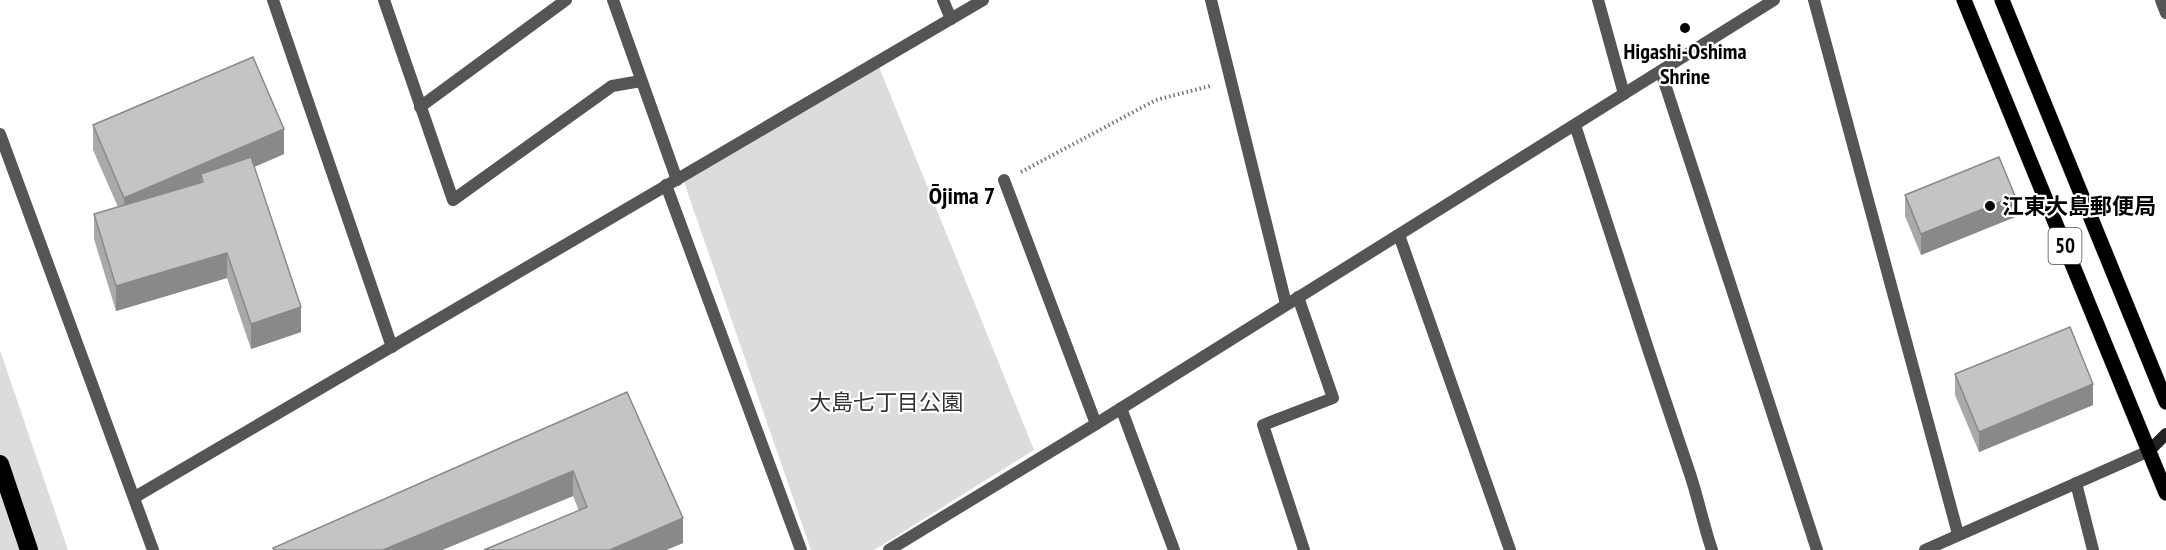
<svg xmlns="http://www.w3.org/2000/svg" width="2166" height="550" font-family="'PT Sans Narrow','Noto Sans JP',sans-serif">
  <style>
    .park { fill: #dcdcdc }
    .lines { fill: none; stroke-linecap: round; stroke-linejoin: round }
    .primary-casing { stroke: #dbdbdb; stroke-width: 16 }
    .highway-casing { stroke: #dbdbdb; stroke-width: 20 }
    .path { stroke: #777; stroke-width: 4; stroke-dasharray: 1.5 3; stroke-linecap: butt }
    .lane { stroke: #555; stroke-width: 12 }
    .street { stroke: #555; stroke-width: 12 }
    .secondary { stroke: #222; stroke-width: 12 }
    .primary { stroke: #000; stroke-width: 15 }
    .highway { stroke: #000; stroke-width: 18 }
    .wall { fill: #a9a9a9 }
    .shaded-wall { fill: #898989 }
    .building { fill: #c4c4c4; stroke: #898989; stroke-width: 1.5 }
    .poi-dot { fill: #000; stroke: #fff; stroke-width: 2 }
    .labels { text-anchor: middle; stroke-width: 4.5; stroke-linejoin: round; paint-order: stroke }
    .shield { fill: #fff; stroke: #4c4c4c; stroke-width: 1.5 }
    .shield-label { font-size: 21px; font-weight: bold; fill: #000 }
    .poi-label { font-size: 22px; font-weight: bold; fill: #000; stroke: #fff }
    .park-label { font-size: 22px; fill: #333; stroke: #fff }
    .neighbourhood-label { font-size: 24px; font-weight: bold; fill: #000; stroke: #fff }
  </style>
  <rect width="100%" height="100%" fill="#fff"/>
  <g class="park">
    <path d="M879 67 1034 450 874 550H811L684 182Z"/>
    <path d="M0 350 68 550H0Z"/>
  </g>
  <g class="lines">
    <g class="primary-casing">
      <g id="primary">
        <path d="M1964 0 2166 493"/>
        <path d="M2002 0 2166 402"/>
      </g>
    </g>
    <g class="highway-casing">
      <path id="highway" d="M0 464 29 550"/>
    </g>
    <path class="path" d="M1021 172 1156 100 1210 86"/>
    <g class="lane">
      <path d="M384 0 453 200 612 86 641 81"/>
      <path d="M943 0 951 19"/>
      <path d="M1211 0 1286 304"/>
      <path d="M1598 0 1624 94"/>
      <path d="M1661 72 1817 550"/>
      <path d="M420 107 566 0"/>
      <path d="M1575 125C1612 240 1650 356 1689 471 1698 497 1703 524 1712 550"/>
      <path d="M1004 180 1096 424"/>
      <path d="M1399 235 1510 550"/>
      <path d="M1298 297 1333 398 1263 425 1304 550"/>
      <path d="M1121 408 1174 550"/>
      <path d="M2076 483 2093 550"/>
    </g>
    <g class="street">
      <path d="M273 0 392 347"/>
      <path d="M613 0 677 180"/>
      <path d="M1814 0 1958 534"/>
      <path d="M2161 0 2166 13"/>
      <path d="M0 134 153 550"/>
      <path d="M666 185 801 550"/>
      <path d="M135 497 983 0"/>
      <path d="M889 550 1096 424 1774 0"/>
      <path d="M1925 550 2149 451"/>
    </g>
    <path class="secondary" d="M2149 451 2166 434"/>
    <use href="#primary" class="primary"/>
    <use href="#highway" class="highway"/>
  </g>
  <g class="wall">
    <path d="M93 125 284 154 254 167 301 332 251 349 227 278 116 311 94 239V214L118 207 93 150Z"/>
    <path d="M1905 195 2015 217 1921 255 1905 216Z"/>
    <path d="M1955 374 2093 405 1979 452 1955 395Z"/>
    <path d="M627 392 683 543 666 550H484L579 511 573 496 442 550H273V548Z"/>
  </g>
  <g class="shaded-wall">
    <path d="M284 129V154L203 189V182L201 174V189L124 222V198Z"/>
    <path d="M2015 196V217L1921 255V234Z"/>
    <path d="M227 253V278L116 311V286Z"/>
    <path d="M301 307V332L251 349V324Z"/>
    <path d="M2093 384V405L1979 452V432Z"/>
    <path d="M573 471V496L442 550H383Z"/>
    <path d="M683 518V543L666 550H610Z"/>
  </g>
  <g class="building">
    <path d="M253 57 284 129 124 198 93 125Z"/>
    <path d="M251 157 301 307 251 324 227 253 116 286 94 214 203 182 201 174Z"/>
    <path d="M1999 157 2015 196 1921 234 1905 195Z"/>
    <path d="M2070 327 2093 384 1979 432 1955 374Z"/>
    <path d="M627 392 683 518 610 550H484L587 507 573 471 383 550H274L273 548Z"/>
  </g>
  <g class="poi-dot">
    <circle cx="1685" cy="28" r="6"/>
    <circle cx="1990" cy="206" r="6"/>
  </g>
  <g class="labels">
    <rect class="shield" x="2048.5" y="228" width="33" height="36" rx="4.5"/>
    <g class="shield-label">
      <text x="2065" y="253">50</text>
    </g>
    <g class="poi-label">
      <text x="1685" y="59">Higashi-Oshima<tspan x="1685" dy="25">Shrine</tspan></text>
      <text x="2002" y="214" text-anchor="start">江東大島郵便局</text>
    </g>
    <g class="park-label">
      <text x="886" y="410">大島七丁目公園</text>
    </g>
    <g class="neighbourhood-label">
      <text x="962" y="204">Ōjima 7</text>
    </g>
  </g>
</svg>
